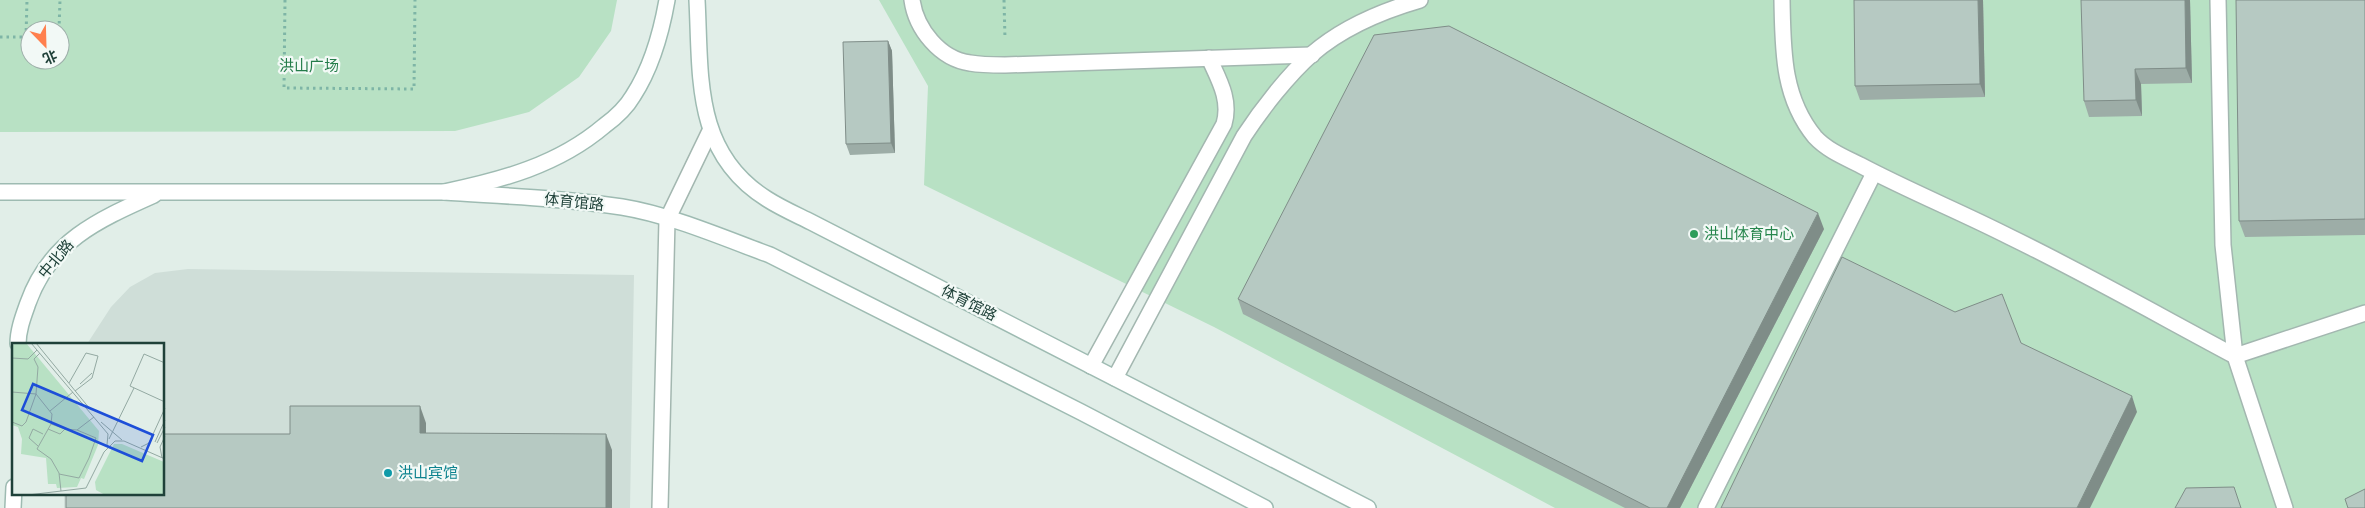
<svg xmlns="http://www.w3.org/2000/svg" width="2365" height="508" font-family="'Nunito Sans','Noto Sans SC',sans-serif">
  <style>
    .built { fill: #cfded8 }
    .park { fill: #b8e1c4; fill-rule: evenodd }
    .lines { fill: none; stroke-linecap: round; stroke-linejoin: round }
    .lane-casing { stroke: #a3b7b0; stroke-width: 18 }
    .street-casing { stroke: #a3b7b0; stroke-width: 18 }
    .secondary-casing { stroke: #9ebbb2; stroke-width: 18 }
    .path { stroke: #7eb5a6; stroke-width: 3; stroke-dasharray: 2.5 4; stroke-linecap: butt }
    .lane { stroke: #fff; stroke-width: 15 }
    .street { stroke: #fff; stroke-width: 15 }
    .secondary { stroke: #fff; stroke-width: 15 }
    .wall { fill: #9dada7 }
    .shaded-wall { fill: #7f8d88 }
    .building { fill: #b6c9c2; stroke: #7f8d88 }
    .leisure-dot { fill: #2e9e5b; stroke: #f2f9f6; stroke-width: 2 }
    .culture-dot { fill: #0f9aa8; stroke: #f2f9f6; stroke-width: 2 }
    .labels { text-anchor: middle; stroke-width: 4.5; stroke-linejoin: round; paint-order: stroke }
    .park-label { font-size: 15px; fill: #247c4a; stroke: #f2f9f6 }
    .street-label { font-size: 15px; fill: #1f4139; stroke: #f2f9f6 }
    .leisure-label { font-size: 15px; fill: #27864d; stroke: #f2f9f6; text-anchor: start }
    .culture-label { font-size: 15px; fill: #0d838f; stroke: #f2f9f6; text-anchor: start }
    .inset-road { fill: none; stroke: #93a9a2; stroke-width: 1 }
    .view { fill: #1d4ed8; fill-opacity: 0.15; stroke: #1d4ed8; stroke-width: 2.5 }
    .inset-edge { fill: none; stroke: #1f4139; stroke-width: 2.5 }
  </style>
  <rect width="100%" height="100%" fill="#e1eee8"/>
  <path class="built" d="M188 269 634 275 630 508H64V494H164V344H87L111 307 130 287 155 273Z"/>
  <g class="park">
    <path d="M0 0H617L611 31 579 77 529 112 455 131 0 132ZM30 30H60V60H30Z"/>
    <path d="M879 0H2365V508H1555L1214 327 924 185 928 86Z"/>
  </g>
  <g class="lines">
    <g class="lane-casing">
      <g id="lane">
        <path d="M912 0C916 29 940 59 970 63 981 65 994 65 1005 65L1312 55"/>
        <path d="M1782 0C1783 49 1782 97 1815 137 1827 150 1844 157 1860 165 1909 191 1961 212 2010 237 2086 274 2160 316 2235 356L2365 313"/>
        <path d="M2218 0 2223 245 2235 356 2285 508"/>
        <path d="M1091 366 1224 124C1231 100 1219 80 1209 58"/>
        <path d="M1115 378 1244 136C1261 110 1288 75 1312 54 1342 28 1382 11 1420 0"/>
        <path d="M1706 508 1874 173"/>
      </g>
    </g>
    <g class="street-casing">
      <path id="street" d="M660 508 667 220 710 131"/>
    </g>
    <g class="secondary-casing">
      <g id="secondary">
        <path d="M697 0C701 76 693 153 767 199 781 208 797 215 811 222L1368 508"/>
        <path d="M0 192H444C502 180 558 165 604 126 615 118 626 108 633 96 652 67 661 34 667 0"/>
        <path d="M444 192C503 196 563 198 622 207 671 215 724 238 770 255L1081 412 1265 508"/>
        <path d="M18 344C18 330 23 317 28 303 50 241 98 220 154 195"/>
        <path d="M13 508 14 487"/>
      </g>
    </g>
    <g class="path">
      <path d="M285 0 284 88 414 89 415 0"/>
      <path d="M1004 0 1005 39"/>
      <path d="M59 30 60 0"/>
      <path d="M0 37H26L27 0"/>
    </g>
    <use href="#lane" class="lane"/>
    <use href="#street" class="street"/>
    <use href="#secondary" class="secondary"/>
  </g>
  <g class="wall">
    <path d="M1983 0 1985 97 1860 100 1855 86Z"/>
    <path d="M2190 0 2192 83 2141 84 2142 116 2089 117 2084 101Z"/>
    <path d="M2365 0V235L2245 237 2239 221Z"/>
    <path d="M888 41 892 51 895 153 850 155 846 144Z"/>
    <path d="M1824 229 1680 508H1625L1243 314 1238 299Z"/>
  </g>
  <g class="shaded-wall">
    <path d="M1978 0H1983L1985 97 1980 84Z"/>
    <path d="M2185 0H2190L2192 83 2186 68Z"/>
    <path d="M888 41 892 51 895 153 891 143Z"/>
    <path d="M2135 69 2141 84 2142 116 2136 100Z"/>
    <path d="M1818 213 1824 229 1680 508H1667Z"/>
    <path d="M2132 396 2137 412 2090 508H2077Z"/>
    <path d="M420 406 426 423V450L420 433Z"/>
    <path d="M606 434 612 450V508H606Z"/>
  </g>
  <g class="building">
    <path d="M1854 0H1978L1980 84 1855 86Z"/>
    <path d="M2081 0H2185L2186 68 2135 69 2136 100 2084 101Z"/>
    <path d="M2236 0H2365V219L2239 221Z"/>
    <path d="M1449 26 1818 213 1667 508H1650L1238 299 1374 35Z"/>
    <path d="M888 41 891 143 846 144 843 42Z"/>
    <path d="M1842 257 1955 312 2002 294 2021 343 2132 396 2077 508H1721Z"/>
    <path d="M290 406H420V433L606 434V508H66V494H164V434H290Z"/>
    <path d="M2234 487 2241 508H2175L2186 488Z"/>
    <path d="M2365 489V508H2348L2345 499Z"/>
  </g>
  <circle class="leisure-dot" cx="1694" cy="234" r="5"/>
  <circle class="culture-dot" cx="388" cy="473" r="5"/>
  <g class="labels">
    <g class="park-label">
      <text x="309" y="71">洪山广场</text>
    </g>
    <g class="street-label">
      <text transform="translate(574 202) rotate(6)" y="5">体育馆路</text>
      <text transform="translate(56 259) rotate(-50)" y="5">中北路</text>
      <text transform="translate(969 303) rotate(27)" y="5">体育馆路</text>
    </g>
    <g class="leisure-label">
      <text x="1704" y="239">洪山体育中心</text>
    </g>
    <g class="culture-label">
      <text x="398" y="478">洪山宾馆</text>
    </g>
  </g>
  <g transform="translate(12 343)">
    <rect width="152" height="152" fill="#e1eee8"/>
    <path d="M3 0H14L87 88 86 102 72 136 69 135 65 144 45 145 44 141H36L34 115 9 111 10 96 6 84 0 82V3ZM102 101H110L152 119V152H93L84 147 83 139Z" fill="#b8e1c4"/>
    <path class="inset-road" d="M19 0 96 91 95 102M24 0 78 66M0 15 16 16 25 7M153 20 132 11 118 43 153 59M57 40 74 10 86 13 80 35 63 48M68 41 80 30M0 49 24 51 40 71 39 81 53 86 65 87 82 74M38 68 61 49M0 79 10 83 14 79 24 51 26 24 22 16 28 10M89 79 110 97M39 81 25 106 39 116 47 130 49 148M36 86 48 91 53 86M97 96 122 45M143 99 153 77M145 100 153 84M26 103 17 95 21 86 31 91M129 104 137 100 153 65M150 115 148 104 153 93M47 131 67 135 77 115 84 95 65 87M16 152 74 145 92 109 103 98H112L153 116M48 152H81"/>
    <path class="view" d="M21 41 141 92 130 118 10 67Z"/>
    <rect width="152" height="152" class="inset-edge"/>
  </g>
  <g transform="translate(45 45) rotate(157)"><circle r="24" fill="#f2f9f6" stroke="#9eafaa"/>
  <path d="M0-4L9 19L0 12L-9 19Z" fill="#ff804e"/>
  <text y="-8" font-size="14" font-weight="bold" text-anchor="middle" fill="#1f4139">北</text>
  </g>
</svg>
